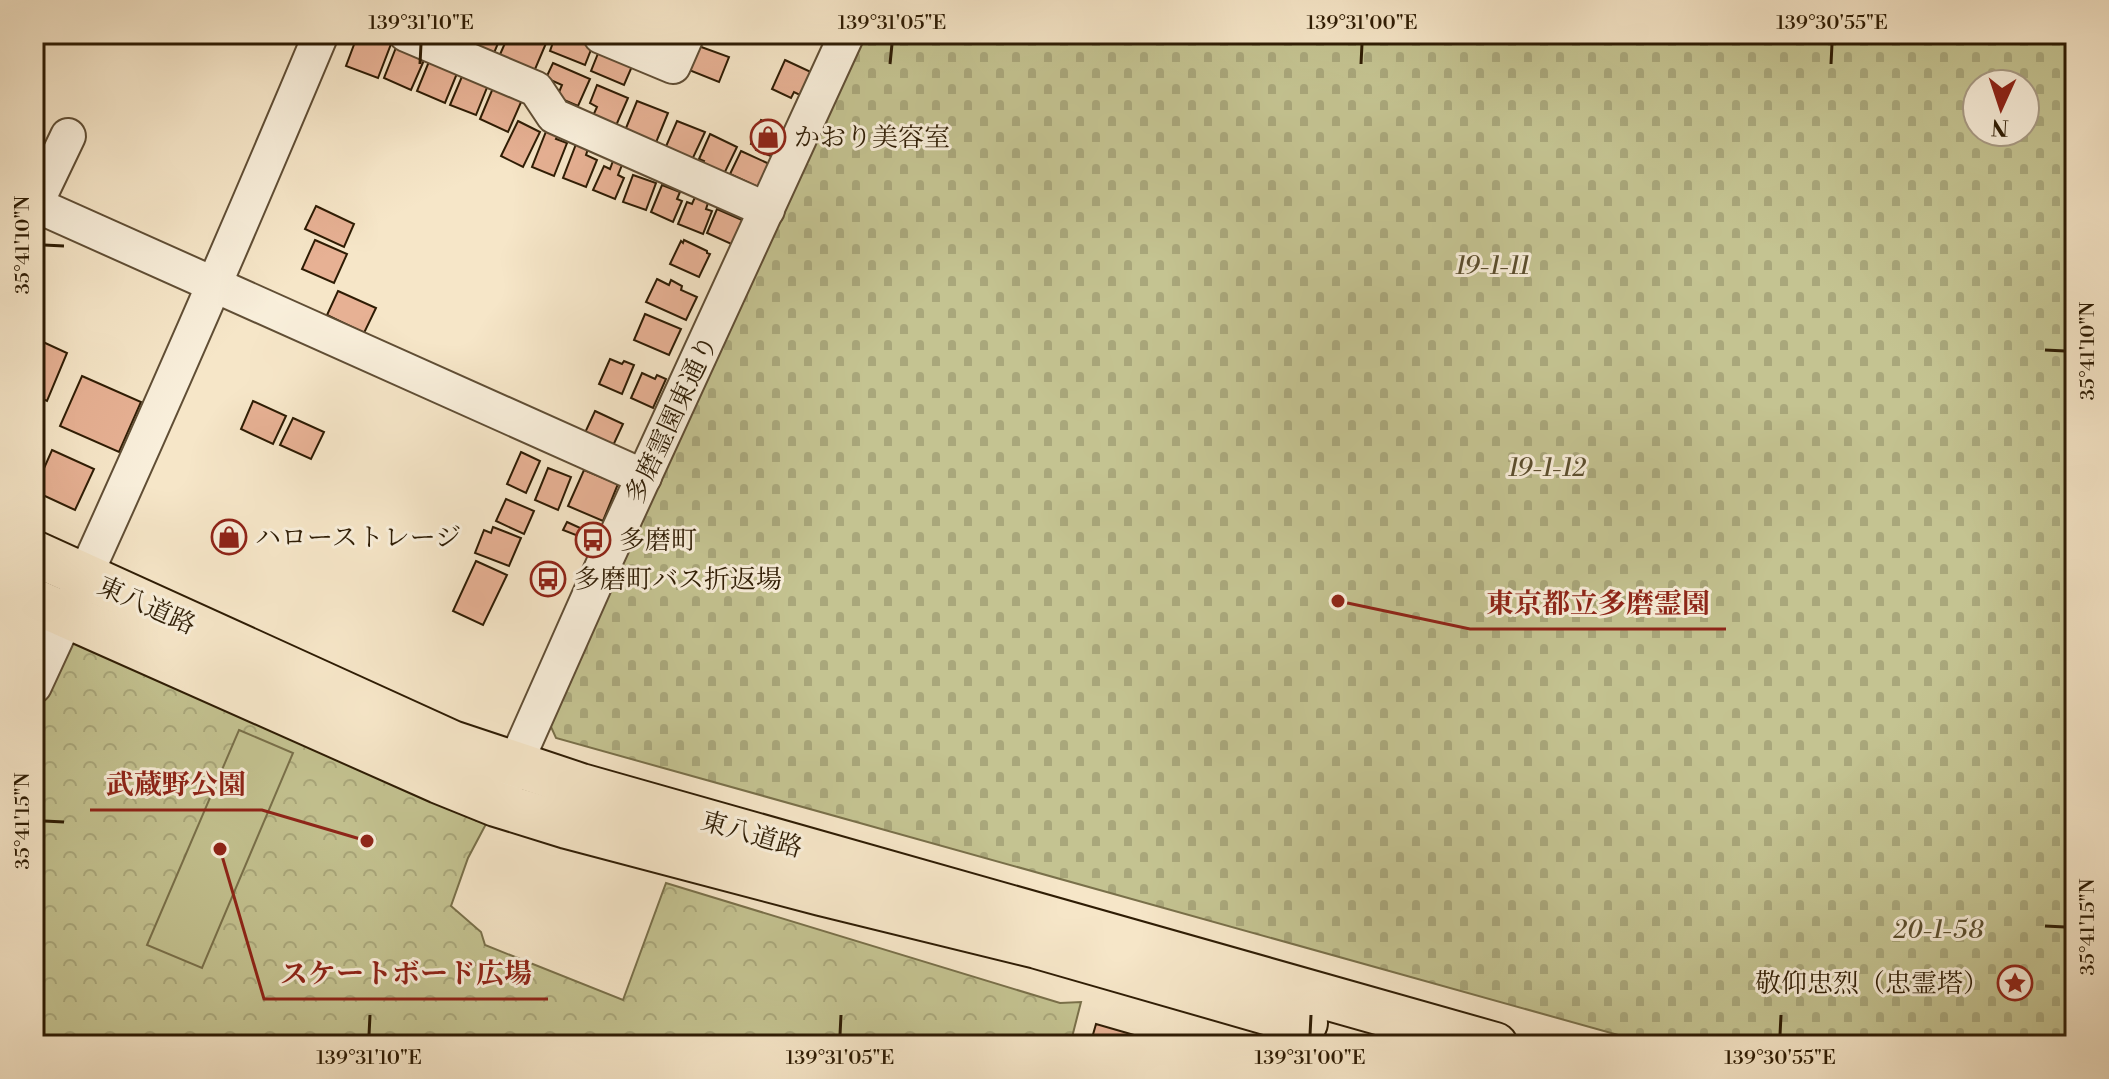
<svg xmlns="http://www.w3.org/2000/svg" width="2109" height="1079" font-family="'Libre Bodoni','Noto Serif JP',serif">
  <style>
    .forest { fill: url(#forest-crowns); stroke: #79704a; stroke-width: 2 }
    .cemetery { fill: url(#cemetery-stones); stroke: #79704a; stroke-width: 2; fill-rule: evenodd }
    .pitch { fill: #c4c391; stroke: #79704a; stroke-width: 2 }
    .building { fill: #e7b194; stroke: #2e1c04; stroke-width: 2 }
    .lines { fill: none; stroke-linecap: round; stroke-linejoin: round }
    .minor-casing { stroke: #604e35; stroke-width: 38 }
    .major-casing { stroke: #2e1c04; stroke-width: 48 }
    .minor { stroke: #f9efdb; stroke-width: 34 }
    .major { stroke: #f6e6c8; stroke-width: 44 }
    .ticks { fill: none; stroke: #2e1c04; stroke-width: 3 }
    .labels { text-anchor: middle; stroke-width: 6; stroke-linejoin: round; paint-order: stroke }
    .poi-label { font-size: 26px; fill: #2e1c04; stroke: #f9efdb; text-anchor: start }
    .park-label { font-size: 26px; font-style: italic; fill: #5b4e2e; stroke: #f9efdb }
    .street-label { font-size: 26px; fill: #2e1c04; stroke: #f9efdb }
    .leader { fill: none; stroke: #8f2418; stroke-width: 3 }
    .callout-dot { fill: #8f2418; stroke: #f9efdb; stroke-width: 3 }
    .callout-label { font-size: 28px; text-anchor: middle; font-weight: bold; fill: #8f2418; stroke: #f9efdb; stroke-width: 6; stroke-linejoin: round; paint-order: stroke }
    .neatline { fill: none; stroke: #2e1c04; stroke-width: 3 }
    .ticks-label { font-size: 20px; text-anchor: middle; fill: #2e1c04 }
  </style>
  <defs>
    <pattern id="forest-crowns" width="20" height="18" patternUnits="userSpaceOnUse" patternTransform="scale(2)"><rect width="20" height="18" fill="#c4c391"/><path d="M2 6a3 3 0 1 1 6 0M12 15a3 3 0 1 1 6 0" fill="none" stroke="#a9a77b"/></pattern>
    <pattern id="cemetery-stones" width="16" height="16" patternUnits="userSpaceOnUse" patternTransform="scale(2)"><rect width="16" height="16" fill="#c4c391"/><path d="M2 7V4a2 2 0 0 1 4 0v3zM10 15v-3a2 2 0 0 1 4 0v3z" fill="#a9a77b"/></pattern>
  </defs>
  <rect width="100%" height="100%" fill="#f6e6c8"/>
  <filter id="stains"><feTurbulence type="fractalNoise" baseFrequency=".0025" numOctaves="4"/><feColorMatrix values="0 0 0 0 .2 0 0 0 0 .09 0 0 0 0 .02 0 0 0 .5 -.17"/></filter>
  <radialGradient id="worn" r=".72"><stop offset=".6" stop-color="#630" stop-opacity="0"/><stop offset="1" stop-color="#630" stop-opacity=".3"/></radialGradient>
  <path class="forest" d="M74 625 486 808V824L468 858 451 906 481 932 485 945 623 1000 666 883 1060 1003 1081 1002 1070 1045H34V702Z"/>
  <path class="cemetery" d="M858 34H2075V1045H1654L556 738 547 718ZM1977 84H2025V132H1977Z"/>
  <path class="pitch" d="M239 730 293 753 202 968 147 945Z"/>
  <g class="building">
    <path d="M358 34H365L391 44 378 78 346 66Z"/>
    <path d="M467 34H502L491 60 461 48Z"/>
    <path d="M509 34H529L547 41 533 74 498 59Z"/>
    <path d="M556 34H572L594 42 585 65 550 51Z"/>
    <path d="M693 44 729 57 719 82 684 68Z"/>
    <path d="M397 45 425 58 411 90 384 78Z"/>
    <path d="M599 51 636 57 624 85 591 71Z"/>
    <path d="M430 59 458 71 445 103 417 91Z"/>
    <path d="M785 60 813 73 802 96 794 92 791 98 772 89Z"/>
    <path d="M553 63 590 79 578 106 557 97 562 85 546 78Z"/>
    <path d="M463 74 488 85 476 115 450 105Z"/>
    <path d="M597 85 628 98 615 128 592 118 597 107 590 103Z"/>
    <path d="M493 88 522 100 508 132 480 119Z"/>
    <path d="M637 101 668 113 655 145 624 133Z"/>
    <path d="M761 120 785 130 773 157 756 150 757 146 751 144Z"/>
    <path d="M518 121 540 132 523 167 501 156Z"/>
    <path d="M677 121 705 132 691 162 664 151Z"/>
    <path d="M547 129 559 133 556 139 567 143 554 176 532 167Z"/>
    <path d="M710 134 737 147 723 176 702 166 704 161 699 159Z"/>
    <path d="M578 139 590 143 586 155 597 160 586 187 563 178Z"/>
    <path d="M741 151 776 167 760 188 730 174Z"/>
    <path d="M613 161 622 165 618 175 624 178 615 199 593 190 604 166 610 169Z"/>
    <path d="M633 175 656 183 646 210 623 202Z"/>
    <path d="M662 185 680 192 677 199 682 201 673 222 651 212Z"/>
    <path d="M695 197 708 203 706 209 712 211 703 234 678 224 687 202 692 204Z"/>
    <path d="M316 206 354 224 344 247 305 229Z"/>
    <path d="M717 209 749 223 738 247 707 233Z"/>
    <path d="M315 240 347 254 334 283 302 269Z"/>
    <path d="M684 240 707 251V253L710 254 699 277 670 264 681 241 683 243Z"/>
    <path d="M657 279 669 285 671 280 682 286 681 290 697 297 686 320 646 302Z"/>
    <path d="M338 291 376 308 364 333 327 315Z"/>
    <path d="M645 314 681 329 669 355 634 340Z"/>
    <path d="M43 342 67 353 47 401 34 395V362Z"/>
    <path d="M610 359 622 364 624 361 634 365 622 394 599 384Z"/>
    <path d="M642 373 655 379 657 375 666 379 653 408 631 398Z"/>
    <path d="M82 376 141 402 119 452 60 426Z"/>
    <path d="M253 401 286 416 273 444 241 429Z"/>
    <path d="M595 411 623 424 611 450 583 437Z"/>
    <path d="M293 418 324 432 311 459 280 445Z"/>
    <path d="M52 450 94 469 75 510 34 491Z"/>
    <path d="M521 452 540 461 526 493 507 484Z"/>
    <path d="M548 468 571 477 558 510 535 500Z"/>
    <path d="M584 470 618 484 603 521 568 506Z"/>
    <path d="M506 499 534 511 524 534 496 521Z"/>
    <path d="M567 522 589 532 586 539 563 530Z"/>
    <path d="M493 527 521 538 509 566 475 553 484 530 491 533Z"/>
    <path d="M476 561 507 575 483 625 453 611Z"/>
    <path d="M1096 1024 1162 1043V1045H1090Z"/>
  </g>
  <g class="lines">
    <g class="minor-casing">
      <g id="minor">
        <path d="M406 34 536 89 554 116 767 210"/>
        <path d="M602 34 601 36 673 66 687 34"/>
        <path d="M34 204 644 477"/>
        <path d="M35 205 68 136"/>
        <path d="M34 686C134 471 229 253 321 34"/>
        <path d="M506 784 605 561 847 34"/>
      </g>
    </g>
    <g class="major-casing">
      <g id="major">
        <path d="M34 553 452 743 581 786 1495 1045"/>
        <path d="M34 601 439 781 496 804 567 826 821 893 1037 946 1305 1023"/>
      </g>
    </g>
    <use href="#minor" class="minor"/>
    <use href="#major" class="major"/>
  </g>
  <path class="ticks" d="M420 64 421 44M890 64 892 44M1361 64 1362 44M1831 64 1832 44M44 245 64 246M2045 350 2065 351M44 821 64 822M2045 926 2065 927M369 1035 370 1015M840 1035 841 1015M1310 1035 1311 1015M1780 1035 1781 1015"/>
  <defs>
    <g id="shop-ring" transform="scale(1.8)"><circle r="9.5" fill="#f9efdb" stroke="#8f2418" stroke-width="1.5"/><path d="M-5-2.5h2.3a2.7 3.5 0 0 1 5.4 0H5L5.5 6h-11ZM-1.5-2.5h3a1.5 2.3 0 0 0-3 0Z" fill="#8f2418"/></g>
    <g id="bus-ring" transform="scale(1.8)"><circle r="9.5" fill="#f9efdb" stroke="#8f2418" stroke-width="1.5"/><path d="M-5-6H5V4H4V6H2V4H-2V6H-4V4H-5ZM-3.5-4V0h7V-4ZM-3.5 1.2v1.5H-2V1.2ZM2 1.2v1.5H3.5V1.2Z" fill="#8f2418"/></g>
    <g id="sight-ring" transform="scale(1.8)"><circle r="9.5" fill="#f9efdb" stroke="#8f2418" stroke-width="1.5"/><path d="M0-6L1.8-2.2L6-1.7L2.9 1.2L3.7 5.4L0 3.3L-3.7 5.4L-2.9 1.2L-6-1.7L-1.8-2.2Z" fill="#8f2418"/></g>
  </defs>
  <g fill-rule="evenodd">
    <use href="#shop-ring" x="768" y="137"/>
    <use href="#shop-ring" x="229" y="537"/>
    <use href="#bus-ring" x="593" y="540"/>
    <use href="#bus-ring" x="548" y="579"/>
    <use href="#sight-ring" x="2015" y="983"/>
  </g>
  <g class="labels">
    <g class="poi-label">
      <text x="794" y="146">かおり美容室</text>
      <text x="255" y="546">ハローストレージ</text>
      <text x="619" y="549">多磨町</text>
      <text x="574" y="588">多磨町バス折返場</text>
      <text x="1989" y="992" text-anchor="end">敬仰忠烈（忠霊塔）</text>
    </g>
    <g class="park-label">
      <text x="1492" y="274">19-1-11</text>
      <text x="1547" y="476">19-1-12</text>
      <text x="1938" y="938">20-1-58</text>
    </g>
    <g class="street-label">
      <text transform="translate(671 419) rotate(-65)" y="9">多磨霊園東通り</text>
      <text transform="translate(147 605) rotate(24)" y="9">東八道路</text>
      <text transform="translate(752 834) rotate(16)" y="9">東八道路</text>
    </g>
  </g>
  <path class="leader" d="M1338 601L1470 629H1726M367 841L262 810H90M220 849L264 999H548"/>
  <g class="callout-dot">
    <circle cx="1338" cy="601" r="8"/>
    <circle cx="367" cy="841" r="8"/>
    <circle cx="220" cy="849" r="8"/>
  </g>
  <g class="callout-label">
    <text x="1598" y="613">東京都立多磨霊園</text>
    <text x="176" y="794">武蔵野公園</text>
    <text x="406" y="983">スケートボード広場</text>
  </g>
  <rect width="2109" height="1079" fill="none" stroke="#f6e6c8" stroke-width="88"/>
  <g transform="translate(2001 108) rotate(183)"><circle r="38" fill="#f9efdb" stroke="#a89b85" stroke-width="2"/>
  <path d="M0-6L14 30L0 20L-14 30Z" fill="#8f2418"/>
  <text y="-12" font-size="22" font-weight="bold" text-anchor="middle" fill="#2e1c04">N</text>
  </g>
  <rect x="44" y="44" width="2021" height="991" class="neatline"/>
  <g class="ticks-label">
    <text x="421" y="29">139°31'10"E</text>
    <text x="892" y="29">139°31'05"E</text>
    <text x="1362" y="29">139°31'00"E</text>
    <text x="1832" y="29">139°30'55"E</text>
    <text transform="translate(22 245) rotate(-90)" y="7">35°41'10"N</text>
    <text transform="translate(2087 351) rotate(-90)" y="7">35°41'10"N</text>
    <text transform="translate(22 821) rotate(-90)" y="7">35°41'15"N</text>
    <text transform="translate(2087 927) rotate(-90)" y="7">35°41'15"N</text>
    <text x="369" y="1064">139°31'10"E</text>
    <text x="840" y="1064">139°31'05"E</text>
    <text x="1310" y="1064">139°31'00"E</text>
    <text x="1780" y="1064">139°30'55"E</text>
  </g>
  <rect width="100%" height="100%" filter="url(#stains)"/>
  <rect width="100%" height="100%" fill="url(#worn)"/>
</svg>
